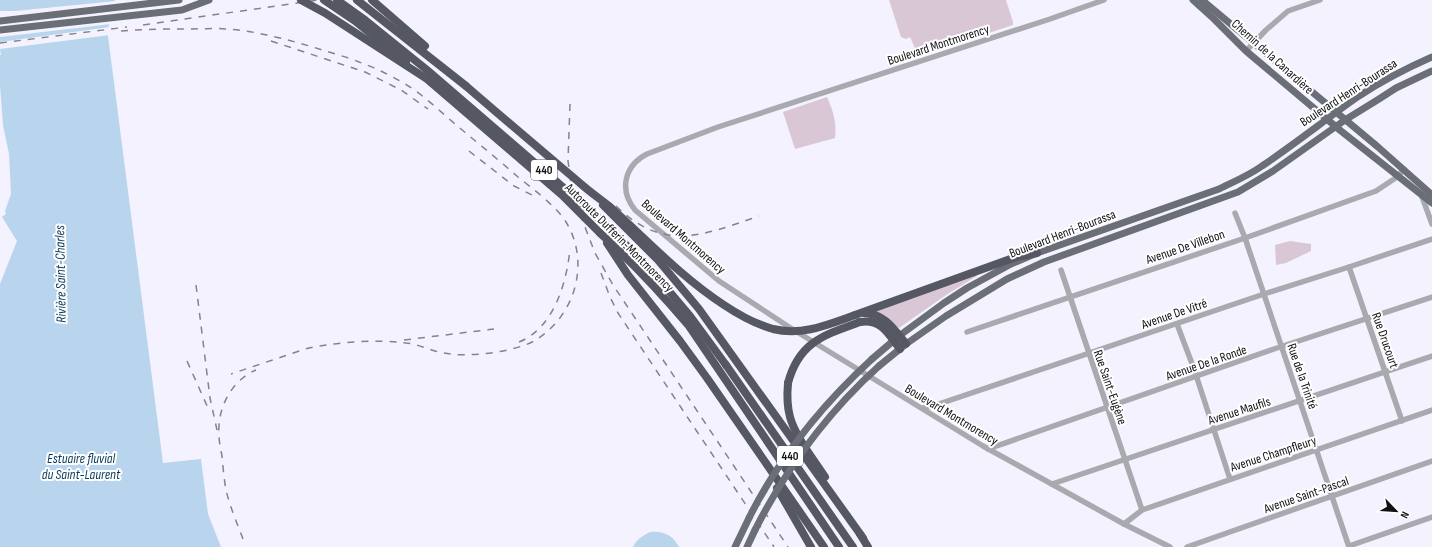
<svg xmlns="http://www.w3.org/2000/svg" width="1432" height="547" font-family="'Sofia Sans Condensed',sans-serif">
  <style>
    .green { fill: #dac7d5 }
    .water { fill: #b9d5ee }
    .pier { fill: #f3f2fe }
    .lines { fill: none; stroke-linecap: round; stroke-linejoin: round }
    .minor { stroke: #a8aaaf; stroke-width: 5.5 }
    .major { stroke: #6a6e76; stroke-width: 7 }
    .highway { stroke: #555862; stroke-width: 8 }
    .rail { stroke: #83838b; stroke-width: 1.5; stroke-dasharray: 7 7; stroke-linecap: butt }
    .major-bridge { stroke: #6a6e76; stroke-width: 7 }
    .highway-bridge { stroke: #555862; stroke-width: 8 }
    .labels { text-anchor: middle; stroke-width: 4; stroke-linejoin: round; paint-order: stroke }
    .shield { fill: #fff; stroke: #58585b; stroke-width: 1 }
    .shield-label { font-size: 12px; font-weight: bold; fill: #111115 }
    .street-label { font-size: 13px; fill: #111115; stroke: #fff }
    .water-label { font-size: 14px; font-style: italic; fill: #0a385a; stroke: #fff }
  </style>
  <rect width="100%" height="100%" fill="#f3f2fe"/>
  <g class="green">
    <path d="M889 0H1006L1013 22V25L910 59 907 51 915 48 910 37 906 39 901 37Z"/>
    <path d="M827 97C833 110 837 124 835 138L795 149 783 112Z"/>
    <path d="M1290 241 1311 244V251L1286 263 1276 265 1275 245Z"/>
    <path d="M976 274 977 276 946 295 899 328 874 312Z"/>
  </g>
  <g class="water">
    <path d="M0 0H115L108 29V36L163 463 201 459 208 514 221 547H0V284L17 241 2 217 6 214 5 211 11 194 9 154 3 125 0 85V55H1L0 50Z"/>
    <path d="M650 532C663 531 673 535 679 547H633C637 539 642 536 650 532Z"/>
  </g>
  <g class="pier">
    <path d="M116 1 111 24 0 37V11H15Z"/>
    <path d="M110 27V35L0 49V42Z"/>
  </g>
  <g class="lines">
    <g class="minor">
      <path d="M1104 0 1050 19 718 127 647 154C624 166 619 190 635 210L719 281 789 327 983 446 1124 524 1170 547"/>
      <path d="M1246 51 1266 30 1288 11 1320 0"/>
      <path d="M1421 194 1432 224"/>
      <path d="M1235 213 1245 238 1349 547"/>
      <path d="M1349 267 1402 421"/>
      <path d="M1061 270 1142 510"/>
      <path d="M1177 324 1194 369 1230 479"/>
      <path d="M967 332 1245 238 1376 191 1397 177 1404 169"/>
      <path d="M923 408 933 406 1264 294 1349 267 1432 239"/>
      <path d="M988 449 1274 349 1432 297"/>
      <path d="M1052 484 1432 356"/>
      <path d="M1124 524 1142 510 1432 410"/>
      <path d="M1349 546 1432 517"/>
      <path d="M1187 547 1432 461"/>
    </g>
    <g class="major">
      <path d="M1193 0 1214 19 1246 51 1341 131 1432 203"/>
      <path d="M1202 0 1378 147 1432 195"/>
      <path d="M0 21 179 0"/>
      <path d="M0 30 182 10 209 0"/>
      <path d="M872 359 899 336 944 303 967 288 1011 264 1037 253 1219 189C1233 182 1248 176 1262 166 1295 144 1326 119 1359 96 1382 81 1407 68 1432 57"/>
      <path d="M879 366 906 344 946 316 1007 279 1044 262 1238 192 1273 171 1345 120 1379 99 1396 88 1432 71"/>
      <path d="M735 547 749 518"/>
      <path d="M747 547 755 530"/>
    </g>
    <g class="highway">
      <path d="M324 0 355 21 406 62"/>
      <path d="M357 0 466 86"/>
      <path d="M372 0 425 46"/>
      <path d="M603 205 658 260 699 309 863 538"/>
      <path d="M600 233C632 262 661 293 689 326L839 547"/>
      <path d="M607 243 628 275 680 341 707 378 824 547"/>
      <path d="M864 313C885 314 894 329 906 344"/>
      <path d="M855 315 1016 257 1037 253"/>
      <path d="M860 322C881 318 889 335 900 349"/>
      <path d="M726 365 853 547"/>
      <path d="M788 383C787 394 787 406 790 417 795 436 814 460 825 477"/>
      <path d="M777 488 811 547"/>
      <path d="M860 534 868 547"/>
    </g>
    <g class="rail">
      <path d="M143 25 318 0"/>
      <path d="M121 31C143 29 165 29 187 29 200 29 214 28 227 29 256 31 285 39 313 47 328 52 344 56 359 62 376 68 394 77 410 87 428 99 444 115 461 129 480 145 500 161 518 177 533 189 557 207 566 222 591 263 575 317 534 341 514 352 467 358 444 353 431 351 419 344 406 343 375 339 335 342 305 349L231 374"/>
      <path d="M271 41 365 72 401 90 428 109"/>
      <path d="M0 43 127 27"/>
      <path d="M570 104 568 161 572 191 580 214 595 253 613 285 788 547"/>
      <path d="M469 151 514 186 538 198"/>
      <path d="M616 206C664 253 704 235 759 216"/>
      <path d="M601 273 610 297 618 313 774 547"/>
      <path d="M196 285 210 398 217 430"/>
      <path d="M404 340 494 329"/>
      <path d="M519 342C554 328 567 282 570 248"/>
      <path d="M187 361 208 408"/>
      <path d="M243 539C237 523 230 507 226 490 224 479 223 467 222 456 220 446 218 436 219 426 220 403 234 379 256 370"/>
    </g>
    <g class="major-bridge">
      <path d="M749 518C779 458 823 404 872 359"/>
      <path d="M755 530C786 469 828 412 879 366"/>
    </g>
    <g class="highway-bridge">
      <path d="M301 0 325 13 427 79 562 195 600 233"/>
      <path d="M337 0 365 20 427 70 609 227 663 284 690 316 726 365"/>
      <path d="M466 86C504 119 542 151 581 184 590 192 600 199 609 206 647 240 681 277 724 305 739 315 755 324 773 329 802 336 827 325 855 315"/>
      <path d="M788 383C799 342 824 335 860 322"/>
    </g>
  </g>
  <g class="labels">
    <g class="shield">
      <rect x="531" y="160" width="26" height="20" rx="3"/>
      <rect x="777" y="446" width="26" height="20" rx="3"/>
    </g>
    <g class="shield-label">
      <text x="544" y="174">440</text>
      <text x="790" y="460">440</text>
    </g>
    <g class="street-label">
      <text transform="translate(938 44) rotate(-18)" y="5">Boulevard Montmorency</text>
      <text transform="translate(1273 56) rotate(42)" y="5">Chemin de la Canardière</text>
      <text transform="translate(1348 92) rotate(-33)" y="5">Boulevard Henri-Bourassa</text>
      <text transform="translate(1062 233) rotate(-21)" y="5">Boulevard Henri-Bourassa</text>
      <text transform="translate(684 236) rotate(41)" y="5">Boulevard Montmorency</text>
      <text transform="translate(620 237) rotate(45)" y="5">Autoroute Dufferin-Montmorency</text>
      <text transform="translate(1185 246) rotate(-19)" y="5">Avenue De Villebon</text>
      <text transform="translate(1174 313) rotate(-19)" y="5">Avenue De Vitré</text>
      <text transform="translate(1386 340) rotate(71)" y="5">Rue Drucourt</text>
      <text transform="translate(1206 362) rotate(-19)" y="5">Avenue De la Ronde</text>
      <text transform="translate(1303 376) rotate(71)" y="5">Rue de la Trinité</text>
      <text transform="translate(1111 387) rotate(71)" y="5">Rue Saint-Eugène</text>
      <text transform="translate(1239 410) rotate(-18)" y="5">Avenue Maufils</text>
      <text transform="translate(952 414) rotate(31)" y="5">Boulevard Montmorency</text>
      <text transform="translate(1273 453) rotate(-18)" y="5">Avenue Champfleury</text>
      <text transform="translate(1306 494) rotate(-19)" y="5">Avenue Saint-Pascal</text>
    </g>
    <g class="water-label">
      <text transform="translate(60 274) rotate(-91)" y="5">Rivière Saint-Charles</text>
      <text x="81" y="463">Estuaire fluvial<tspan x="81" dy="16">du Saint-Laurent</tspan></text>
    </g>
  </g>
  <g transform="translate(1396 511) rotate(115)" stroke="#ffffff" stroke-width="3" paint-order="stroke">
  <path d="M0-3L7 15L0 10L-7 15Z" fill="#111115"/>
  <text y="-6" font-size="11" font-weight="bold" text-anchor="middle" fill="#111115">N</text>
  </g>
</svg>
